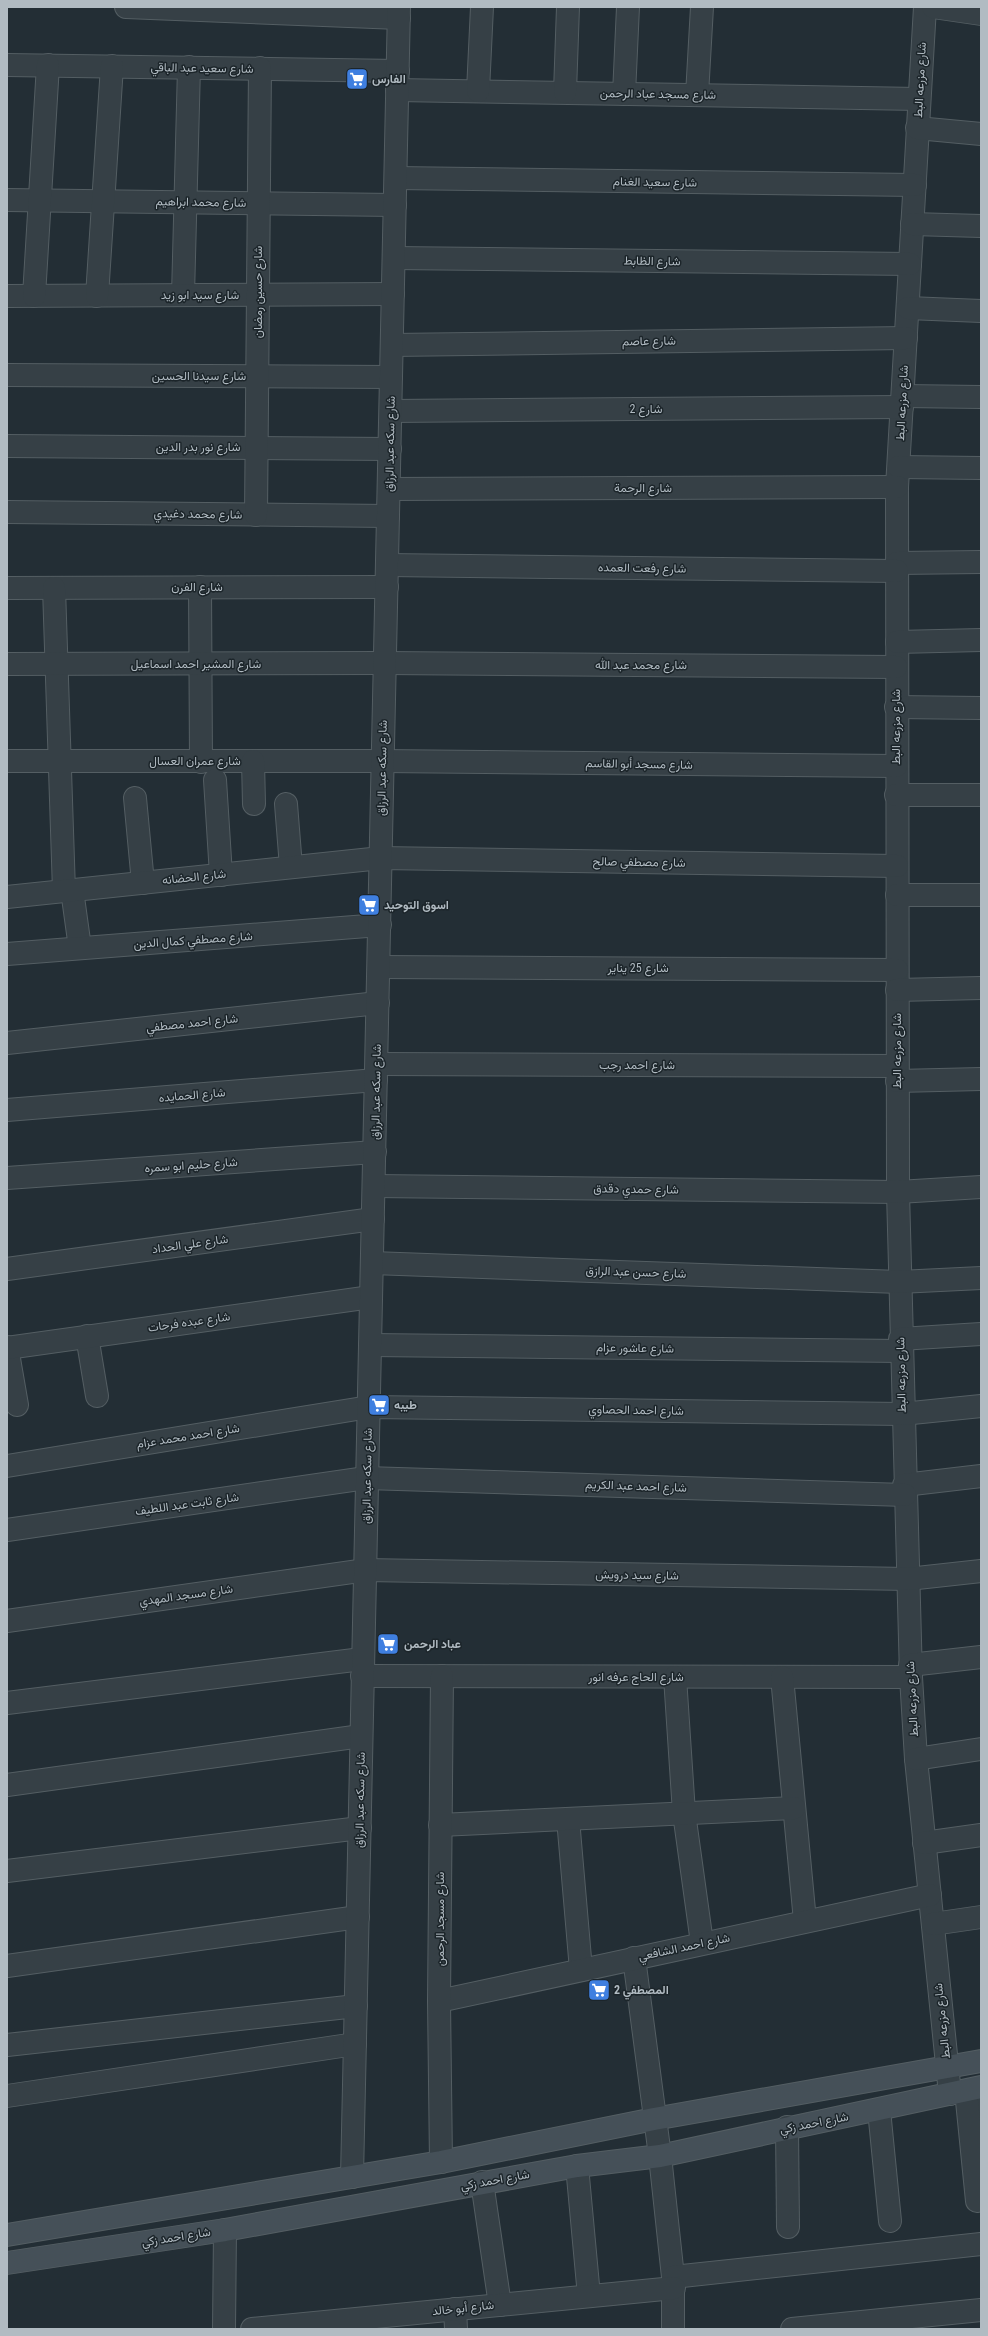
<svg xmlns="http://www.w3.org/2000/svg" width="988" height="2336" font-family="'Roboto Condensed',Vazirmatn,sans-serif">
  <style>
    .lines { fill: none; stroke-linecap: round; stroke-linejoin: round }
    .lane-casing { stroke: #545e63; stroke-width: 13 }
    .street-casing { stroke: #545e63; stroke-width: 24 }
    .secondary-casing { stroke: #545e63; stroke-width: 24 }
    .lane { stroke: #364046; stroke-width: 11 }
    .street { stroke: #364046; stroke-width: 22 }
    .secondary { stroke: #455058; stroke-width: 22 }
    .labels { text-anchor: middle; stroke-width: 3; stroke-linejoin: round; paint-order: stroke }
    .street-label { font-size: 12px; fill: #b1bbc2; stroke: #1c252a }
    .poi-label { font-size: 12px; font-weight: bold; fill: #b1bbc2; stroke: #1c252a; text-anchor: start }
  </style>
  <rect width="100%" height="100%" fill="#232e35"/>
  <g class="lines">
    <g class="lane-casing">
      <path id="lane" d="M977 2098 981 2115"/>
    </g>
    <g class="street-casing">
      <g id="street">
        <path d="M126 7 399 18"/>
        <path d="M925 7 897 487 898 1192 911 1677 916 1759 950 2094"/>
        <path d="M933 7 981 14"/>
        <path d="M7 65 398 71"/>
        <path d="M397 90 918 99"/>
        <path d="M478 91 482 7"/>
        <path d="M565 92 568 7"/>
        <path d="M624 94 628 7"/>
        <path d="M697 95 702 7"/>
        <path d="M917 128 981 134"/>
        <path d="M396 178 915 185"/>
        <path d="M7 200 395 205"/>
        <path d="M912 224 981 226"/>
        <path d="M394 258 910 264"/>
        <path d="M183 295 189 67"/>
        <path d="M7 296 393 294"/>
        <path d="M34 296 48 65"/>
        <path d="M97 296 112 66"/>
        <path d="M908 308 981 311"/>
        <path d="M392 345 906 338"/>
        <path d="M7 375 391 377"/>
        <path d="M903 396 981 397"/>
        <path d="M391 411 902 407"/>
        <path d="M7 446 390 449"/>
        <path d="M899 467 981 468"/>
        <path d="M389 489 897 487"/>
        <path d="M7 512 388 516"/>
        <path d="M256 515 260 68"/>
        <path d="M897 563 981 562"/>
        <path d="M387 565 897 571"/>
        <path d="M200 587 201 762"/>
        <path d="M7 588 387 587"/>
        <path d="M54 588 64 891"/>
        <path d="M897 642 981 640"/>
        <path d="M7 664 385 663 896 667"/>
        <path d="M896 707 981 708"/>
        <path d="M7 761H382L896 766"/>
        <path d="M253 761 254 804"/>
        <path d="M215 780 221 875"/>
        <path d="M896 795H981"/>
        <path d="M135 798 143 883"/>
        <path d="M286 804 291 867"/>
        <path d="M72 890 80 948"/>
        <path d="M897 895H981"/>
        <path d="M7 897 381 858 897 866"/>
        <path d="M7 954 380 925"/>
        <path d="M379 967 897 970"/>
        <path d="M897 990 981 988"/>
        <path d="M7 1043 378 1003"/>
        <path d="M377 1064 897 1066"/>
        <path d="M897 1081 981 1079"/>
        <path d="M7 1110 376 1080"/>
        <path d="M7 1178 375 1152"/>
        <path d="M374 1186 898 1192 981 1187"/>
        <path d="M372 1263 899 1282 981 1278"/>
        <path d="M7 1269 373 1219"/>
        <path d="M87 1336 97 1396"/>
        <path d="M900 1339 981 1334"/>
        <path d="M370 1345 901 1351"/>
        <path d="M7 1347 17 1405"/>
        <path d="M7 1348 371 1297"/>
        <path d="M7 1466 369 1407 902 1414 981 1406"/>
        <path d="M904 1485 981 1476"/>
        <path d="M7 1530 366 1478 905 1495"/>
        <path d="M7 1621 366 1570 908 1579 981 1571"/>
        <path d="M910 1665 981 1657"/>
        <path d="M362 1676 911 1677"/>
        <path d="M675 1677 684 1813 702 1943"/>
        <path d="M782 1677 805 1921"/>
        <path d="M7 1703 362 1659"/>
        <path d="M916 1759 981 1749"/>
        <path d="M7 1785 361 1736"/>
        <path d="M568 1819 581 1970"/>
        <path d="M440 1825 794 1808"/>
        <path d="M924 1843 981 1835"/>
        <path d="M7 1871 360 1828"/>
        <path d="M933 1924 981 1917"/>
        <path d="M634 1958 660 2156 673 2277V2329"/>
        <path d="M7 1966 358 1917"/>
        <path d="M439 2001 930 1895"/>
        <path d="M7 2045 356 2006"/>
        <path d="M966 2091 977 2201"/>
        <path d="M7 2096 355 2044"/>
        <path d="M879 2110 890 2221"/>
        <path d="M787 2127 788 2227"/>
        <path d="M441 2162 439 2001 442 1676"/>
        <path d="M577 2166 589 2296"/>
        <path d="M352 2177 399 7"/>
        <path d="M482 2182 500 2305"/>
        <path d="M673 2277 981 2244"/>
        <path d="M455 2309 456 2329"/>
        <path d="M224 2329 225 2230"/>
        <path d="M252 2329 674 2288"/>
        <path d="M792 2329 981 2310"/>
      </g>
    </g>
    <g class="secondary-casing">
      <g id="secondary">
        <path d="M7 2235 441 2162 654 2119 981 2061"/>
        <path d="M7 2263 225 2230 577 2166 660 2156 981 2087"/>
      </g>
    </g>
    <use href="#lane" class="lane"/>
    <use href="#street" class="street"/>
    <use href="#secondary" class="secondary"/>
  </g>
  <defs>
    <g id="supermarket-square" transform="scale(1.15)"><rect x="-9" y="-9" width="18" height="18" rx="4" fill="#3f7fe0" stroke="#1c252a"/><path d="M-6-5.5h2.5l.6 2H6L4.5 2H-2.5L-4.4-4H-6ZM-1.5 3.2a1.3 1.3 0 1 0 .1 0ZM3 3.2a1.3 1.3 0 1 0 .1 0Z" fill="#fff"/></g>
  </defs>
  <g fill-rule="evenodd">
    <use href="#supermarket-square" x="357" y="79"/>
    <use href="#supermarket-square" x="369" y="905"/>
    <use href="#supermarket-square" x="379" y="1405"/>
    <use href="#supermarket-square" x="388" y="1644"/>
    <use href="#supermarket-square" x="599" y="1990"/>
  </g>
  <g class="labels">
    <g class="street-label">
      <text transform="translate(202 68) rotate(1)" y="4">شارع سعيد عبد الباقي</text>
      <text transform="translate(920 80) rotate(-87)" y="4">شارع مزرعه البط</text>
      <text transform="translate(658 94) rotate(1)" y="4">شارع مسجد عباد الرحمن</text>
      <text transform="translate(655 182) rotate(1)" y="4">شارع سعيد الغنام</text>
      <text transform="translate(201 202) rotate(1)" y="4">شارع محمد ابراهيم</text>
      <text transform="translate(652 261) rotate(1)" y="4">شارع الظابط</text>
      <text transform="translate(258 292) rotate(-90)" y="4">شارع حسين رمضان</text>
      <text x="200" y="299">شارع سيد ابو زيد</text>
      <text transform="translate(649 341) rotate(-1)" y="4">شارع عاصم</text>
      <text x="199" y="380">شارع سيدنا الحسين</text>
      <text transform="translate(902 403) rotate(-87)" y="4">شارع مزرعه البط</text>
      <text x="646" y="413">شارع 2</text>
      <text transform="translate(390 444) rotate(-89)" y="4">شارع سكه عبد الرزاق</text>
      <text x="198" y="451">شارع نور بدر الدين</text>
      <text x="643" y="492">شارع الرحمة</text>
      <text transform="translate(198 514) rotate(1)" y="4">شارع محمد دغيدي</text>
      <text transform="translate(642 568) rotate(1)" y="4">شارع رفعت العمده</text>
      <text x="197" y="591">شارع الفرن</text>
      <text x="196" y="668">شارع المشير احمد اسماعيل</text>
      <text x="641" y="669">شارع محمد عبد الله</text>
      <text transform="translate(896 727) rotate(-90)" y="4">شارع مزرعه البط</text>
      <text x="195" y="765">شارع عمران العسال</text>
      <text transform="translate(639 764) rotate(1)" y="4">شارع مسجد أبو القاسم</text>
      <text transform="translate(382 768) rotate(-89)" y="4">شارع سكه عبد الرزاق</text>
      <text transform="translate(639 862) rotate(1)" y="4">شارع مصطفي صالح</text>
      <text transform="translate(194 877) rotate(-6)" y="4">شارع الحضانه</text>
      <text transform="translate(193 940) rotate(-4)" y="4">شارع مصطفي كمال الدين</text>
      <text x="638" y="972">شارع 25 يناير</text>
      <text transform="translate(192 1023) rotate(-6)" y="4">شارع احمد مصطفي</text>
      <text transform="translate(897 1051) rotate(-90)" y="4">شارع مزرعه البط</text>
      <text x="637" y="1069">شارع احمد رجب</text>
      <text transform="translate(376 1092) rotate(-89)" y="4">شارع سكه عبد الرزاق</text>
      <text transform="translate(192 1095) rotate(-5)" y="4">شارع الحمايده</text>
      <text transform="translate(191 1165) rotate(-4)" y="4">شارع حليم ابو سمره</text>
      <text transform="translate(636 1189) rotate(1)" y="4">شارع حمدي دقدق</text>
      <text transform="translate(190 1244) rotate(-8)" y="4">شارع علي الحداد</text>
      <text transform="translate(636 1272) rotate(2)" y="4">شارع حسن عبد الرازق</text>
      <text transform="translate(189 1322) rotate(-8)" y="4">شارع عبده فرحات</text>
      <text transform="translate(635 1348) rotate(1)" y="4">شارع عاشور عزام</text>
      <text transform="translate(901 1375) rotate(-91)" y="4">شارع مزرعه البط</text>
      <text transform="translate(636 1410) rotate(1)" y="4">شارع احمد الحصاوي</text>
      <text transform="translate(188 1436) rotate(-9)" y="4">شارع احمد محمد عزام</text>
      <text transform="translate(367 1476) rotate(-89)" y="4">شارع سكه عبد الرزاق</text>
      <text transform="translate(636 1486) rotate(2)" y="4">شارع احمد عبد الكريم</text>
      <text transform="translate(187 1504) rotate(-8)" y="4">شارع ثابت عبد اللطيف</text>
      <text transform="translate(637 1575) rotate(1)" y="4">شارع سيد درويش</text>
      <text transform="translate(186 1595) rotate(-8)" y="4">شارع مسجد المهدي</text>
      <text x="636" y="1681">شارع الحاج عرفه انور</text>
      <text transform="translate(912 1699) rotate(-93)" y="4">شارع مزرعه البط</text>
      <text transform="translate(360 1800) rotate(-89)" y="4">شارع سكه عبد الرزاق</text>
      <text transform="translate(440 1919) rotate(-90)" y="4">شارع مسجد الرحمن</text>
      <text transform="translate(684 1947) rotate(-12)" y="4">شارع احمد الشافعي</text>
      <text transform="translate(942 2021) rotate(-96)" y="4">شارع مزرعه البط</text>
      <text transform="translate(814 2123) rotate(-11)" y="4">شارع احمد زكي</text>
      <text transform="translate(495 2180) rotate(-10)" y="4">شارع احمد زكي</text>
      <text transform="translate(176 2237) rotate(-9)" y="4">شارع احمد زكي</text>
      <text transform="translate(463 2308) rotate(-6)" y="4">شارع أبو خالد</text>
    </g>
    <g class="poi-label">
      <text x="372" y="83">الفارس</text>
      <text x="384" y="909">اسوق التوحيد</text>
      <text x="394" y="1409">طيبه</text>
      <text x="404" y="1648">عباد الرحمن</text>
      <text x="614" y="1994">المصطفي 2</text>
    </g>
  </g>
  <rect width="988" height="2336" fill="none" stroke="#b1bbc2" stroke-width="16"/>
</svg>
